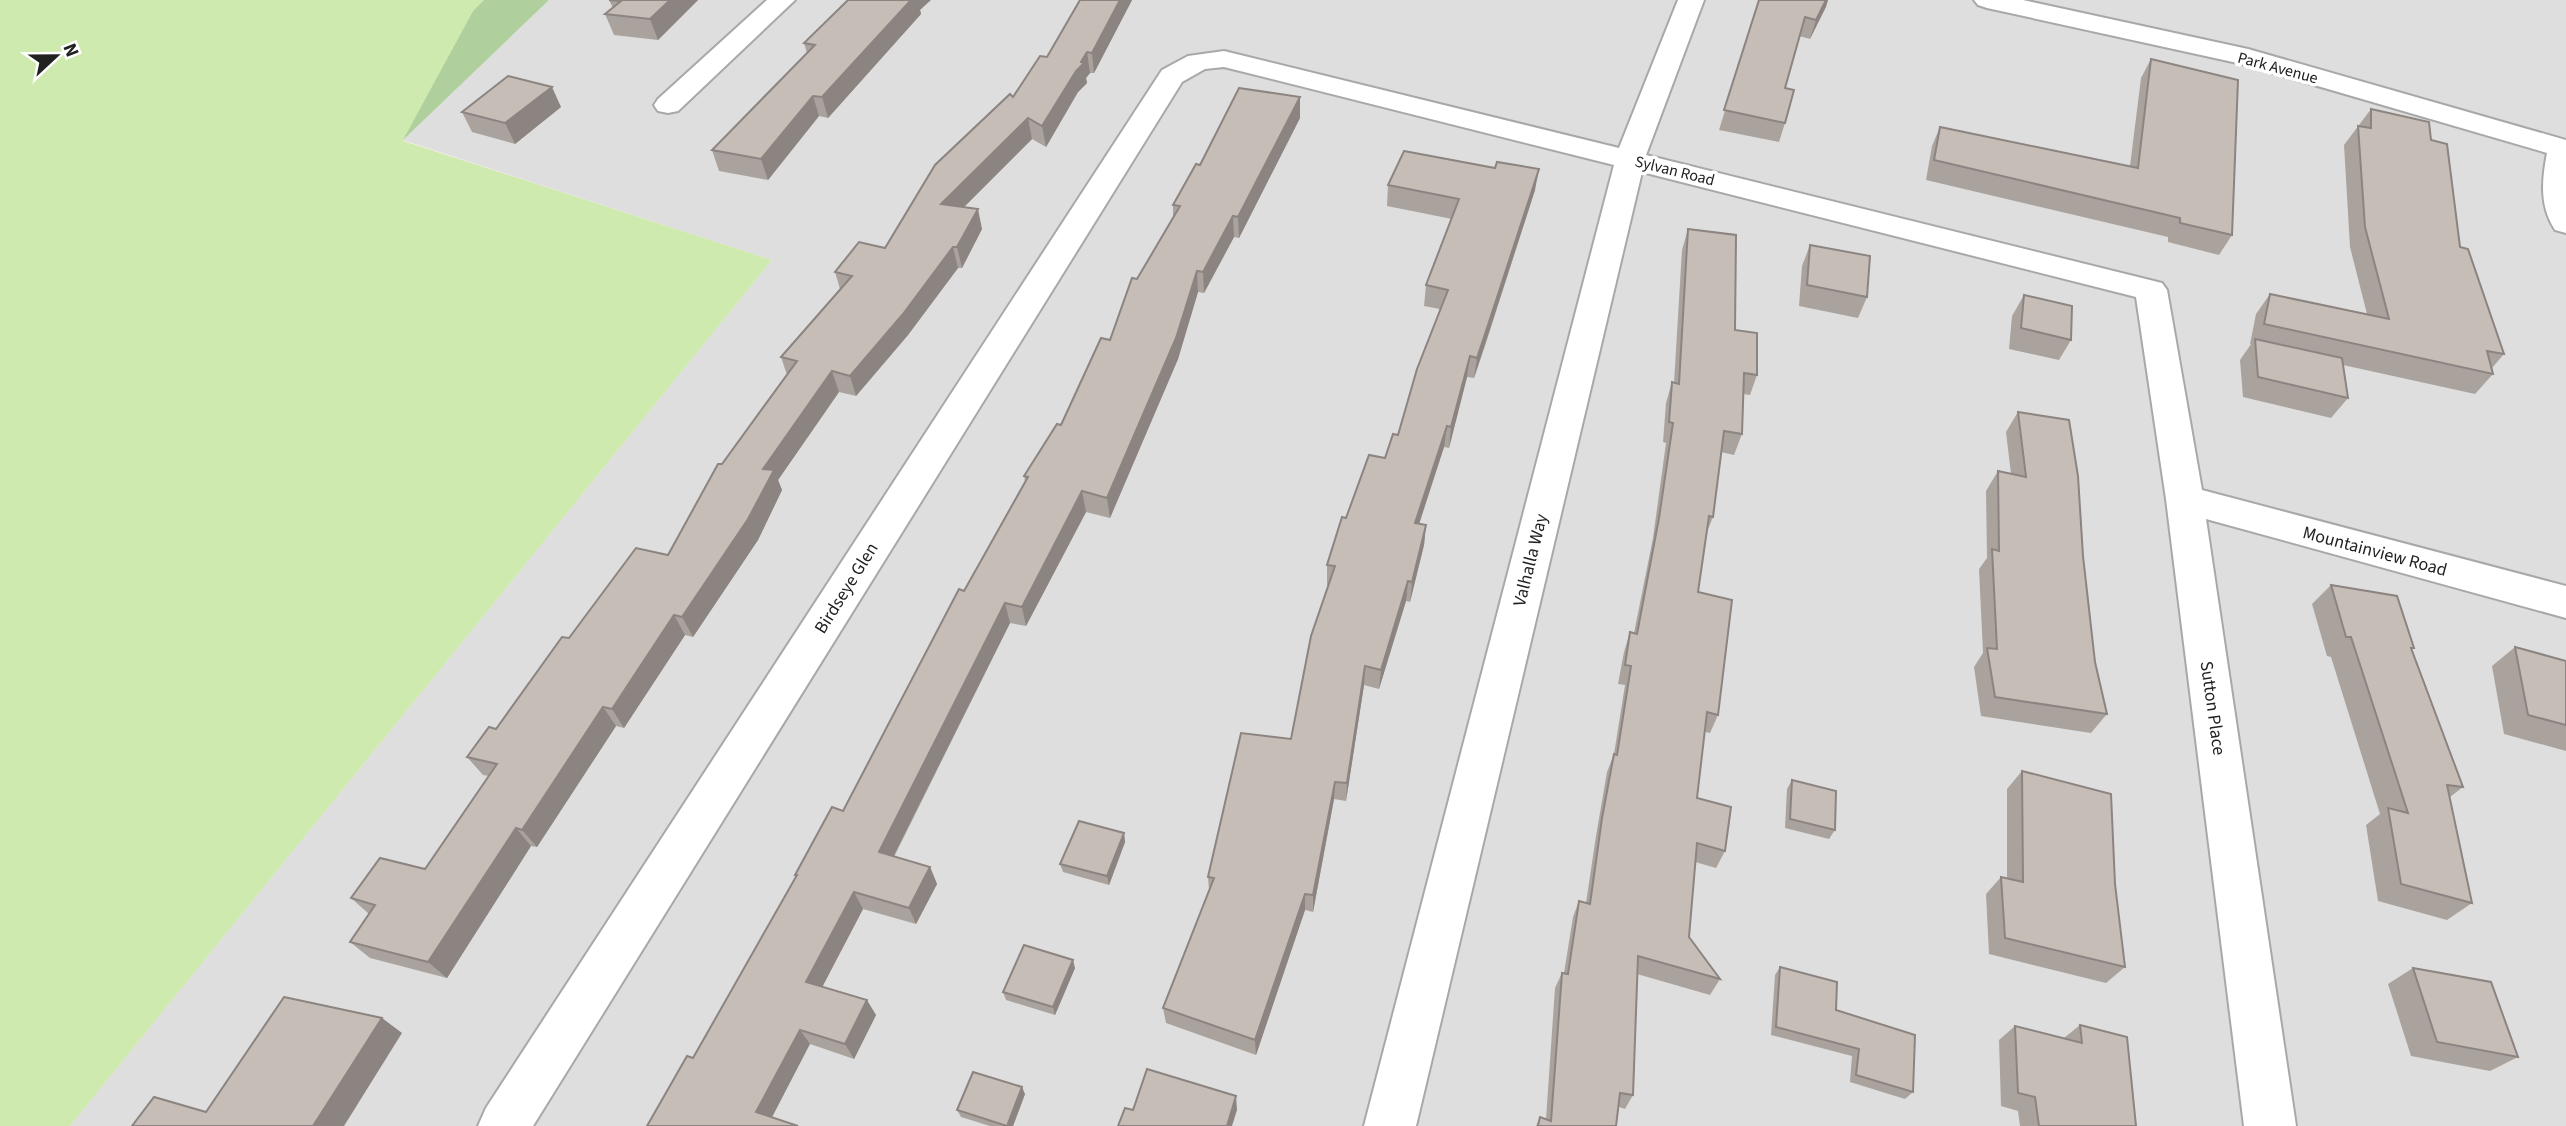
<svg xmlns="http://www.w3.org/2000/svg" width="2566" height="1126" font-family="'Source Sans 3',sans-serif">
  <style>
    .residential { fill: #dfdede }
    .grass { fill: #cfeaaf }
    .forest { fill: #afd09d }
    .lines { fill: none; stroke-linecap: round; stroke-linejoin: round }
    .street-casing { stroke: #a8a8a8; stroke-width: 4 }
    .street { fill: #fff; fill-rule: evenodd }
    .wall { fill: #aaa39d }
    .shaded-wall { fill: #8b8480 }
    .building { fill: #c6bdb7; stroke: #8b8480; stroke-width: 2 }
    .labels { text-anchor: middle; stroke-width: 7; stroke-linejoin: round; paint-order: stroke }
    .far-street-label { font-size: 16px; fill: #212121; stroke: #fff }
    .street-label { font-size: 18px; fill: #212121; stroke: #fff }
  </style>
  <rect width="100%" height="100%" fill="#f1ede8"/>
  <path class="residential" d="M549 0H2566V1126H70L772 260 403 140Z"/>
  <path class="grass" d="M0 0H484L473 11 403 141 772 260 70 1126H0Z"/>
  <path class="forest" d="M484 0H549L403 140 473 11Z"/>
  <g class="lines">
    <g class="street-casing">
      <g id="street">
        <path d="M767 0H795L678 111 668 113 658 111 654 105 658 99Z"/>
        <path d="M1678 0H1704L1646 155 2162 283 2167 290 2202 490 2566 586V618L2206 519 2296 1126H2244L2166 499 2136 297 1642 172 1416 1126H1364L1614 165 1224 67 1205 69 1182 82 533 1126H478L486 1108 1162 70 1188 56 1224 51 1619 148Z"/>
        <path d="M1974 0H2023L2248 49 2566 140V233L2555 230C2539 206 2542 179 2547 153L2242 64 1987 8 1978 5Z"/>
      </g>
    </g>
    <use href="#street" class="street"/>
  </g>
  <g class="wall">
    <path d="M609 0H698L658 40 614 35 605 14 613 8Z"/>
    <path d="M1080 0H1132L1094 73H1090L1086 78 1087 83 1078 92 1046 147 1032 139 964 207 982 229 962 268H958L908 335 856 396 839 392 778 480 782 490 758 540 693 637 685 635 624 728 616 726 537 847 531 846 447 978 370 958 350 942 369 914 351 898 425 869 489 776 483 775 467 757 668 555 722 464 787 375 781 357 840 289 835 272 885 248 1047 57Z"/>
    <path d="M1759 0H1828L1810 39 1799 36 1785 88V123L1779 142 1719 130Z"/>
    <path d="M920 10 921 14 828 118 819 116 768 180 719 171 712 150 807 53 804 43Z"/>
    <path d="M2151 59 2232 235 2219 255 2168 242V237L1926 180 1932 146 1940 127 2130 166 2141 78Z"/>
    <path d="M561 107 515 144 472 132 462 112Z"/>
    <path d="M2371 109 2431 140 2460 247 2504 354 2492 368 2493 374 2475 394 2343 365 2348 398 2331 418 2243 397 2240 360 2251 344H2250L2256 314 2270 294 2367 314 2350 247 2344 145Z"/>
    <path d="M1300 118 1239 238 1234 237 1204 293 1198 292 1178 359 1110 518 1086 512 1026 626 1010 623 894 857 930 867 937 884 916 924 863 909 822 987 876 1015 854 1059 810 1044 647 1126 693 1058 796 877 795 875 843 811 964 591 1025 481 1024 476 1061 425 1110 340 1137 279 1173 217V205L1200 165Z"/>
    <path d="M1388 185 1535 190 1485 346 1474 378 1467 377 1449 448 1444 447 1419 523 1426 525 1424 545 1410 602 1406 601 1379 689 1364 685 1346 801 1334 799 1313 912 1305 910 1256 1055 1166 1023 1163 1008 1209 890 1208 877 1291 739 1329 585H1327V565L1346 518 1385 458 1398 435 1440 309 1424 306 1426 285 1452 219 1387 206Z"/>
    <path d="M1688 229 1757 375 1750 395 1743 394 1742 434 1734 455 1721 452 1713 517 1707 532 1698 592 1718 715 1710 733 1705 732 1697 798 1725 851 1716 868 1695 862 1689 937 1720 979 1710 995 1637 974 1633 1095 1625 1109 1619 1107 1616 1126H1536L1540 1117 1546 1119 1555 988 1562 973H1564L1573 917 1579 901 1586 903 1596 836 1607 772 1614 754 1625 685 1618 684 1624 652 1630 632 1634 633 1653 538 1666 443 1663 442 1666 403 1672 382 1674 383 1682 250Z"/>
    <path d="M1810 245 1867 297 1858 318 1799 306 1802 266Z"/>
    <path d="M2024 295 2071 340 2059 360 2009 349 2012 316Z"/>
    <path d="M2018 412 2083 556 2095 662 2107 714 2091 733 1981 716 1974 667 1983 653 1979 569 1987 558 1986 491 1998 471 2011 474 2006 432Z"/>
    <path d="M2331 585 2414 648 2412 650 2463 787 2450 797 2472 903 2447 920 2378 901 2366 825 2380 814 2331 657 2327 656 2312 604Z"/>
    <path d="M2515 647 2566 661V751L2504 734 2492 666Z"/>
    <path d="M2022 771 2115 884 2125 967 2106 983 1989 954 1986 894 2001 877 2007 879V789Z"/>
    <path d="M1792 780 1835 830 1829 839 1785 828 1787 789Z"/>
    <path d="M1124 833 1125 842 1109 885 1063 872 1060 864Z"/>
    <path d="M1780 967 1836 1010 1913 1092 1905 1099 1850 1082 1852 1056 1771 1035 1775 975Z"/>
    <path d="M1075 968 1055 1015 1006 1000 1003 992Z"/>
    <path d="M2413 968 2518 1057 2490 1071 2411 1056 2388 984Z"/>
    <path d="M2080 1025 2136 1126H2020L2018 1111 2001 1106 1999 1040 2015 1026 2064 1038Z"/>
    <path d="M1025 1094 1013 1126H990L961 1117 957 1110Z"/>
  </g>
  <g class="shaded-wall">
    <path d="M670 0H698L658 40 650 19Z"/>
    <path d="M911 0H931L920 10 921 14 828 118 822 97Z"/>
    <path d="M1120 0H1132L1094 73 1092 53Z"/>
    <path d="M1826 0H1828L1826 7 1810 39 1816 20Z"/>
    <path d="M1087 52 1090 73 1086 78 1087 83 1078 92 1046 147 1042 126Z"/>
    <path d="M552 87 561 107 515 144 505 123Z"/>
    <path d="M813 96 819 116 768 180 761 159Z"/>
    <path d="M1300 97V118L1239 238 1238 217Z"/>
    <path d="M1028 118 1032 139 946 225 941 204Z"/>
    <path d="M1539 169 1535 190 1474 378 1477 358Z"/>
    <path d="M978 209 982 229 962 268 957 247Z"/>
    <path d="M1233 216 1234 237 1204 293 1203 272Z"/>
    <path d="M953 247 958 268 908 335 856 396 850 376Z"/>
    <path d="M1197 271 1198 292 1178 359 1110 518 1107 498Z"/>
    <path d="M1470 356 1467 377 1449 448 1451 427Z"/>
    <path d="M832 371 839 392 778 480 782 490 758 540 693 637 682 617 763 469Z"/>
    <path d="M1447 426 1444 447 1413 543 1415 523Z"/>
    <path d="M1082 491 1086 512 1026 626 1022 607Z"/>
    <path d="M1426 525 1424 545 1410 602 1412 582Z"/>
    <path d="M1408 581 1406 601 1379 689 1381 670Z"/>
    <path d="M1005 603 1010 623 887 869 879 852Z"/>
    <path d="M674 615 685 635 624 728 612 709Z"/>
    <path d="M1365 666 1364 685 1346 801 1347 783Z"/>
    <path d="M603 707 616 726 537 847 522 830Z"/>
    <path d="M1335 782 1334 799 1313 912V895Z"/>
    <path d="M516 828 531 846 447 978 428 962Z"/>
    <path d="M1124 833 1125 842 1109 885 1107 876Z"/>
    <path d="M930 867 937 884 916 924 909 908Z"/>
    <path d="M854 892 863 909 817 997 806 982Z"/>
    <path d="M1305 894V910L1256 1055 1255 1040Z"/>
    <path d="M1073 960 1075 968 1055 1015 1053 1007Z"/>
    <path d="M867 1000 876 1015 854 1059 845 1044Z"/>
    <path d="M382 1018 402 1033 344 1126H313Z"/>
    <path d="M800 1030 810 1044 768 1125 756 1112Z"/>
    <path d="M1022 1087 1025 1094 1013 1126H1007Z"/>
    <path d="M1236 1096 1237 1110 1232 1126H1227Z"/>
  </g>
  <g class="building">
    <path d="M609 0H670L650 19 605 14 621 1Z"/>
    <path d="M848 0H911L822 97 813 96 761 159 712 150 815 45 804 43Z"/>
    <path d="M1080 0H1120L1092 53 1087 52 1081 62 1084 63 1076 71 1042 126 1028 118 941 204 978 209 957 247H953L903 314 850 376 832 371 763 469 774 470 748 519 682 617 674 615 612 709 603 707 522 830 516 828 428 962 350 942 375 905 351 898 380 858 425 869 497 764 467 757 489 727 496 729 562 637 569 638 636 548 668 555 718 464H722L797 361 781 357 852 276 835 272 859 242 885 248 935 165 1010 94 1013 97 1040 56 1047 57Z"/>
    <path d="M1759 0H1826L1816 20 1805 17 1785 88 1794 90 1785 123 1724 110Z"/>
    <path d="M2151 59 2238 80 2232 235 2180 223V218L1934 160 1940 127 2138 168Z"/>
    <path d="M508 76 552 87 505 123 462 112Z"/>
    <path d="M1239 88 1300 97 1238 217 1233 216 1203 272 1197 271 1176 338 1107 498 1082 491 1022 607 1005 603 879 852 930 867 909 908 854 892 806 982 867 1000 845 1044 800 1030 756 1112 798 1126H647L687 1056 693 1058 797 875H795L832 807 843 811 959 589 964 591 1028 477 1024 476 1057 424 1061 425 1101 338 1110 340 1132 278 1137 279 1180 206 1173 205 1196 164 1200 165Z"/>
    <path d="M2371 109 2429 122 2431 140 2447 144 2460 247 2468 249 2504 354 2487 351 2493 374 2264 324 2270 294 2389 319 2365 227 2358 126 2371 128Z"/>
    <path d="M1404 151 1495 168 1497 162 1539 169 1488 325 1477 358 1470 356 1451 427 1447 426 1415 523 1426 525 1412 582 1408 581 1381 670 1365 666 1347 783 1335 782 1313 895 1305 894 1255 1040 1163 1008 1214 878 1208 877 1241 733 1291 739 1311 636 1335 566 1327 565 1342 517 1346 518 1369 455 1385 458 1393 434 1398 435 1417 369 1448 290 1426 285 1459 199 1388 185Z"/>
    <path d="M1688 229 1736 235 1735 330 1757 333V375L1744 373 1742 434 1724 431 1713 517 1709 516 1698 592 1732 600 1718 715 1707 712 1697 798 1731 807 1725 851 1697 843 1689 937 1720 979 1638 956 1633 1095 1620 1093 1616 1126H1538L1540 1117 1551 1121 1562 973 1568 974 1579 901 1590 904 1602 818 1614 754 1617 755 1631 666 1625 665 1630 632 1637 634 1659 518 1673 423 1669 422 1672 382 1679 384Z"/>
    <path d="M1810 245 1870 256 1867 297 1807 285Z"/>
    <path d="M2024 295 2072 306 2071 340 2021 328Z"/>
    <path d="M2255 339 2342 358 2348 398 2258 377Z"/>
    <path d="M2018 412 2069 420 2078 476 2083 556 2095 662 2107 714 1995 697 1987 648 1997 649 1992 549 1999 551 1998 471 2026 477Z"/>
    <path d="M2331 585 2397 596 2414 648H2411L2463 787 2447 785 2472 903 2401 884 2388 808 2408 813 2351 637H2346Z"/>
    <path d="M2515 647 2566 661V725L2528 715Z"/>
    <path d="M2022 771 2111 794 2115 884 2125 967 2005 938 2001 877 2023 882Z"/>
    <path d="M1792 780 1836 791 1835 830 1790 819Z"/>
    <path d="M1079 821 1124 833 1107 876 1060 864Z"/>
    <path d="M1024 945 1073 960 1053 1007 1003 992Z"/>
    <path d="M1780 967 1837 982 1836 1010 1915 1035 1913 1092 1856 1075 1859 1049 1776 1027Z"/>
    <path d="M2413 968 2491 982 2518 1057 2437 1042Z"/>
    <path d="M284 997 382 1018 313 1126H132L154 1097 206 1112Z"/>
    <path d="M2080 1025 2127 1037 2136 1126H2039L2035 1097 2018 1093 2015 1026 2082 1043Z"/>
    <path d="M1147 1069 1236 1096 1227 1126H1118L1125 1108 1133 1110Z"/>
    <path d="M973 1072 1022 1087 1007 1126 957 1110Z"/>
  </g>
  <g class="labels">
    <g class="far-street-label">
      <text transform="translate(2278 67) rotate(15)" y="6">Park Avenue</text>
      <text transform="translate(1675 170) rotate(14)" y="6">Sylvan Road</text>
    </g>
    <g class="street-label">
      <text transform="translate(2375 551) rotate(15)" y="6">Mountainview Road</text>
      <text transform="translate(1530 560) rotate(-76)" y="6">Valhalla Way</text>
      <text transform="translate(846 588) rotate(-58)" y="6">Birdseye Glen</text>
      <text transform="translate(2213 708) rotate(82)" y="6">Sutton Place</text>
    </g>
  </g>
  <g transform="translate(56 56) rotate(68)" stroke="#ffffff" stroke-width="5" paint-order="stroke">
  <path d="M0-5L12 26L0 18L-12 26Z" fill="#212121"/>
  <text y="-10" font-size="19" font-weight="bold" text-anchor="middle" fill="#212121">N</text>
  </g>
</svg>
